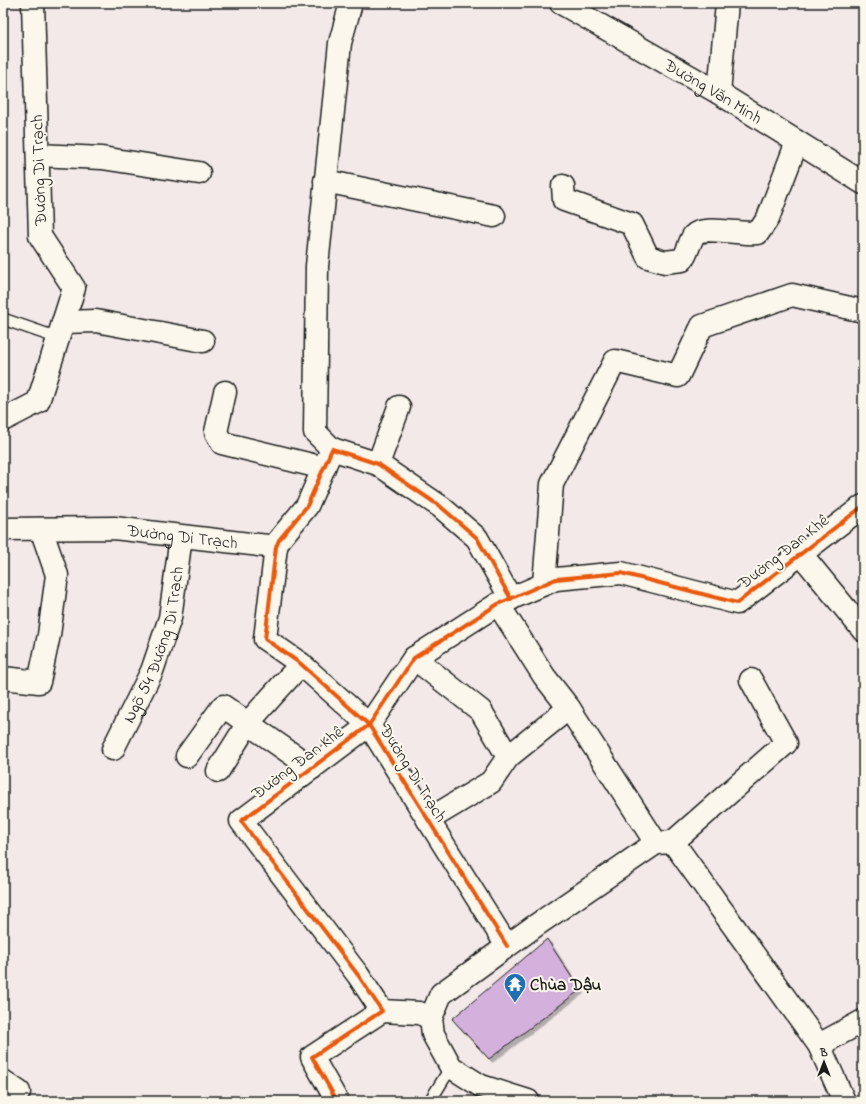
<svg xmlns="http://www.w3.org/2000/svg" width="866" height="1104" font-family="'Indie Flower',sans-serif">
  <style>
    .building { fill: #d4b1dc; stroke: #1c1c1c; filter: url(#shadow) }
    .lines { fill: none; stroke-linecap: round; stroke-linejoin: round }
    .lane-casing { stroke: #1c1c1c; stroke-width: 14 }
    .street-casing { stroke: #1c1c1c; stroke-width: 25 }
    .lane { stroke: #fbf7ec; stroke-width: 11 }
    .street { stroke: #fbf7ec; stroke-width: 22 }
    .cycleway-casing { stroke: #fbf7ec; stroke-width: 6 }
    .cycleway { stroke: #e8590c; stroke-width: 4 }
    .labels { text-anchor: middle; stroke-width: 4; stroke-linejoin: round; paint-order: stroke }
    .street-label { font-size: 17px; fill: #1c1c1c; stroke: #fbf7ec }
    .poi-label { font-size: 17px; font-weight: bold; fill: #1c1c1c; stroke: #fbf7ec; text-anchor: start }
  </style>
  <defs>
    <filter id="shadow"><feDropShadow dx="3.5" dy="3.5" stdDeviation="0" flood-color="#0004"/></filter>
  </defs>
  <rect width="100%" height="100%" fill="#f3e9e9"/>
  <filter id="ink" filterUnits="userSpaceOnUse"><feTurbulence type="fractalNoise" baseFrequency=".025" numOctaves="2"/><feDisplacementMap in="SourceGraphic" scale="8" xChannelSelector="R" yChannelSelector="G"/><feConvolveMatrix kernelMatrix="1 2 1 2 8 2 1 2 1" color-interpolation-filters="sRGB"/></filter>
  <g filter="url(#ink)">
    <path class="building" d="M547 939 580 990 489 1059 452 1019Z"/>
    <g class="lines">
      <g class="lane-casing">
        <g id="lane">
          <path d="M3 319 58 338"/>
          <path d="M430 1101 451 1067"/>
        </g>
      </g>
      <g class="street-casing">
        <g id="street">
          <path id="s1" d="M561 3 719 93 863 183"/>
          <path d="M719 93 727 3"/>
          <path d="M38 155 102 158 199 173"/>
          <path d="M325 181 494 216"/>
          <path d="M563 186 564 200 632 224 648 257 665 262 682 260C688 253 689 242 694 235 703 225 745 235 758 233L768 218 797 142"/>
          <path d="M63 322 96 321 203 341"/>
          <path d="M225 392 216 432 222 443 324 468"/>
          <path d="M3 420 38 402 74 288 40 236 33 3"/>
          <path d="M332 449 315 432 317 266 340 43 351 3"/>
          <path d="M378 464 399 407"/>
          <path id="s2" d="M3 529 114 528 276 547"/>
          <path d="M801 554 863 630"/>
          <path d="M544 584 552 484 615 361 678 376 702 326 792 295 863 311"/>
          <path d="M498 604 544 676 569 708 656 843 673 842 819 1045 844 1101"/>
          <path d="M414 658 481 711 508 757 491 782 428 820"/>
          <path d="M3 678 39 682 49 635 57 575 41 529"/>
          <path id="s3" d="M113 749 152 671 170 618 181 537"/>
          <path d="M187 756 223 706 312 768"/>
          <path d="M508 757 569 708"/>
          <path d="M218 771 248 723 301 664"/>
          <path d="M673 842 786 743 751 680"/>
          <path d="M507 946 369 725 301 664 265 639 276 547 279 540 307 506 332 449 378 464 441 507 477 538 511 599"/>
          <path d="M382 1011 419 1013 431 1018"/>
          <path d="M819 1045 863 1021"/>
          <path d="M3 1081 19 1092"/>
          <path d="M337 1101 312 1057 382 1011 358 975 241 821 369 725 414 658 498 604 556 579 621 573 737 603 863 506"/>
          <path d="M528 1101 481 1086 451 1067 433 1034 431 1018 441 994 535 926 656 843"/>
        </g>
      </g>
      <use href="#lane" class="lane"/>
      <use href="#street" class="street"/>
      <g class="cycleway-casing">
        <g id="cycleway">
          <path d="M507 946 369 725 301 664 265 639 276 547 279 540 307 506 332 449 378 464 441 507 477 538 511 599"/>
          <path d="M337 1101 312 1057 382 1011 358 975 241 821 369 725 414 658 498 604 556 579 621 573 737 603 863 506"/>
        </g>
      </g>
      <use href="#cycleway" class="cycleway"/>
    </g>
  </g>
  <defs>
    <g id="temple-pin" transform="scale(1.15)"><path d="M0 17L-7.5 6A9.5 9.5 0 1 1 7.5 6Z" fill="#1f6fb2" stroke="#fbf7ec"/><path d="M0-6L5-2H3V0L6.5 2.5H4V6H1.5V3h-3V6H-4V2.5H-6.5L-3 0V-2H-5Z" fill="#fff"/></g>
  </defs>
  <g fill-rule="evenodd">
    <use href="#temple-pin" x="515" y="984"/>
  </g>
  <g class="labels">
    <g class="street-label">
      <text dy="6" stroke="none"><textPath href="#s1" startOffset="176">Đường Văn Minh</textPath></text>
      <text transform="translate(38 170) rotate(-92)" y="6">Đường Di Trạch</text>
      <text dy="6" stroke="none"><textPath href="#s2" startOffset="180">Đường Di Trạch</textPath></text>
      <text transform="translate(783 551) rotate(-38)" y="6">Đường Đan Khê</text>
      <text dy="6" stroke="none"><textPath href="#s3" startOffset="113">Ngõ 54 Đường Di Trạch</textPath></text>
      <text transform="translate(297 762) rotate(-37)" y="6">Đường Đan Khê</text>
      <text transform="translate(414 773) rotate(58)" y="6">Đường Di Trạch</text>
    </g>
    <g class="poi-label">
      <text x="530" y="990">Chùa Dậu</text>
    </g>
  </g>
  <rect width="866" height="1104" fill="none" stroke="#fbf7ec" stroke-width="16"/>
  <rect x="8" y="8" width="850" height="1088" fill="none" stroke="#1c1c1c" stroke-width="1.5" filter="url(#ink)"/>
  <g transform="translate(824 1062)" stroke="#fbf7ec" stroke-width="3" paint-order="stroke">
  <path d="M0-3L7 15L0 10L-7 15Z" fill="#1c1c1c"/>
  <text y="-6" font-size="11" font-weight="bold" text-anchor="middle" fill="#1c1c1c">B</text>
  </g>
</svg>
